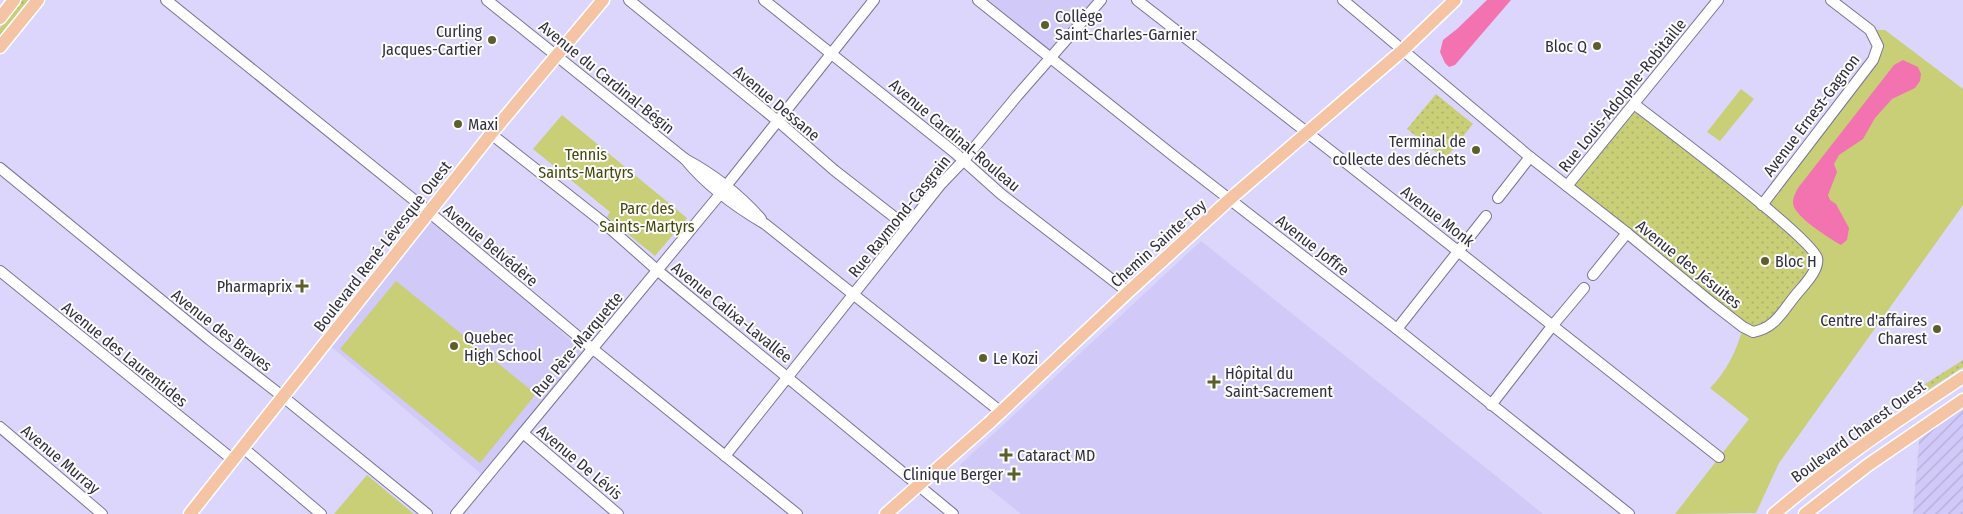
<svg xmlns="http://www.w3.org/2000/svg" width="1963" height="514" font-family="'Fira Sans Condensed',sans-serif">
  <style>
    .built { fill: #d1c9f7 }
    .industrial { fill: url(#industrial-furrows) }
    .grass { fill: url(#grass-dots) }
    .park { fill: #c8cf77 }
    .water { fill: #f373b0 }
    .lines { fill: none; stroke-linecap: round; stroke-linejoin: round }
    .minor-casing { stroke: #7a7497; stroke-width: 12 }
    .major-casing { stroke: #fff; stroke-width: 15 }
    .minor { stroke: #fff; stroke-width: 10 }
    .major { stroke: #f5c4a5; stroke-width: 12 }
    .poi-dot { fill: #5c5f2d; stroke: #fcfcfc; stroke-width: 2 }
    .labels { text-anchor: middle; stroke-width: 4; stroke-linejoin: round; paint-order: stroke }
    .poi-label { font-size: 16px; fill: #312f3e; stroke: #fcfcfc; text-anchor: start }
    .street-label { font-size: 16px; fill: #312f3e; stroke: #fcfcfc }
    .park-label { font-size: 16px; fill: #46490b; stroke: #fcfcfc }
  </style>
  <defs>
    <pattern id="industrial-furrows" width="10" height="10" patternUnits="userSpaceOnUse" patternTransform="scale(1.25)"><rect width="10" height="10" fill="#d1c9f7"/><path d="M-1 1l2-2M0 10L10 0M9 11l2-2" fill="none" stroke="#b4add5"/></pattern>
    <pattern id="grass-dots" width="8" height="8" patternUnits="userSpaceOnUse" patternTransform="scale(1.25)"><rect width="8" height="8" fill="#c8cf77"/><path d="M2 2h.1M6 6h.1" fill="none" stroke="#acb268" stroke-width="1.8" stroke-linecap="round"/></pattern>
  </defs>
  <rect width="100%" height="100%" fill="#dcd6fd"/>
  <g class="built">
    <path d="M978 0H1102L1051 58Z"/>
    <path d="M429 212 459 237 580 349 581 353 486 478 327 343Z"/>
    <path d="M1201 241 1496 476 1543 514H1021L960 465Z"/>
  </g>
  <path class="industrial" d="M1963 399V514H1913L1920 429Z"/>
  <g class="grass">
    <path d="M22 0H35L0 44V28Z"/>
    <path d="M1436 94 1473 124 1445 159 1407 129Z"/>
    <path d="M1634 104 1810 246 1817 266 1770 327 1753 332 1567 186Z"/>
    <path d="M1963 360V367L1928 390 1926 389 1925 384Z"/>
  </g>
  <g class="park">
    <path d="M1870 30H1885L1963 89V205L1779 463 1756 513 1675 514 1749 419 1710 388C1727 371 1737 350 1743 327L1764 330 1811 276 1817 258 1762 205 1878 46Z"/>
    <path d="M1741 89 1754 99 1720 141 1707 132Z"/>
    <path d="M562 115 687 218 655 256 607 217 610 212 533 149Z"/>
    <path d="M396 281 536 394 480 463 340 349Z"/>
    <path d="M367 475 414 514H334Z"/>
  </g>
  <g class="water">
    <path d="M1487 0H1511L1455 65 1449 67 1445 63 1440 52 1443 40 1457 29Z"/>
    <path d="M1903 60 1918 67 1921 74 1920 81 1915 88 1892 99 1875 118 1863 139 1839 155 1834 164 1837 172 1828 195 1830 200 1836 204 1849 228 1847 240 1841 245C1829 238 1800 220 1794 207 1791 201 1795 194 1798 188L1894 65Z"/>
  </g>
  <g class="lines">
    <g class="minor-casing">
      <g id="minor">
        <path d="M166 0 429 212 593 349 797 514"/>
        <path d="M487 0 685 159C713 174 740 195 761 219"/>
        <path d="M629 0 779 122 834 170 907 227"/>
        <path d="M764 0 954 152 1001 194 1128 292"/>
        <path d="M978 0 1175 157 1397 329 1629 514"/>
        <path d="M1137 0C1332 151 1526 304 1719 457"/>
        <path d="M1343 0 1530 157 1627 233 1712 303 1743 327 1753 332C1775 328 1782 312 1795 296 1802 287 1820 270 1817 258 1812 238 1660 124 1634 104"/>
        <path d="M491 134 604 223 657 270 953 514"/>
        <path d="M685 159C706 185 736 207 765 224L1001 412"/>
        <path d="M0 168 210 340 282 396 427 514"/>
        <path d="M726 186 874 0"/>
        <path d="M1567 186 1718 0"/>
        <path d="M1498 198 1530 157"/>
        <path d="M1762 205 1873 60 1878 46 1870 30 1831 0"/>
        <path d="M0 271 232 459"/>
        <path d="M1593 275 1627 233"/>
        <path d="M1397 329 1486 216"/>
        <path d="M1491 405 1553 325 1584 288"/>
        <path d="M0 427 102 514"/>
        <path d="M523 433 618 514"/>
        <path d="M242 447 321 514"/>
        <path d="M725 456 941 184 964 160 1017 96 1101 0"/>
        <path d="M456 514 721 193"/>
      </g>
    </g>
    <g class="major-casing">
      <g id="major">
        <path d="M0 18 14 0"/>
        <path d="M0 47 38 0"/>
        <path d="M190 514 491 134 603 0"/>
        <path d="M886 514 989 423 1128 292 1230 199 1403 50 1455 0"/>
        <path d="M1774 514C1834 463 1898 420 1963 377"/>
        <path d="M1805 514 1868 465 1963 400"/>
      </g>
    </g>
    <use href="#minor" class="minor"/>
    <use href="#major" class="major"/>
  </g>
  <g class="poi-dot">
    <circle cx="1045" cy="25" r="5"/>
    <circle cx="492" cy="40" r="5"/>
    <circle cx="1597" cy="46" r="5"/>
    <circle cx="458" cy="124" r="5"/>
    <circle cx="1476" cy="150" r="5"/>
    <circle cx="1765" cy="261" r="5"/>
    <path d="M299.5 278.5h5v5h5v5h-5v5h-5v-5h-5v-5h5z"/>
    <circle cx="1937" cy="329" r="5"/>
    <circle cx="454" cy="346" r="5"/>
    <circle cx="983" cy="358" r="5"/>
    <path d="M1211.5 374.5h5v5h5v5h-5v5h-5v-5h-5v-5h5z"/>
    <path d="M1003.5 447.5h5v5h5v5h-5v5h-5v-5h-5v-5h5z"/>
    <path d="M1011.5 466.5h5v5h5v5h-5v5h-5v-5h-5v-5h5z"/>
  </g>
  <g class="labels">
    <g class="poi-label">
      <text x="1055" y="22">Collège<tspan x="1055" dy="18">Saint-Charles-Garnier</tspan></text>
      <text x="482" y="37" text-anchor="end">Curling<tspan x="482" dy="18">Jacques-Cartier</tspan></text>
      <text x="1587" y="52" text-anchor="end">Bloc Q</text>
      <text x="468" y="130">Maxi</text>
      <text x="1466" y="147" text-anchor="end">Terminal de<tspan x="1466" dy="18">collecte des déchets</tspan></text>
      <text x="1775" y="267">Bloc H</text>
      <text x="292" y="292" text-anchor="end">Pharmaprix</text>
      <text x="1927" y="326" text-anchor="end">Centre d'affaires<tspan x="1927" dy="18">Charest</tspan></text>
      <text x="464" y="343">Quebec<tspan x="464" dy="18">High School</tspan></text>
      <text x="993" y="364">Le Kozi</text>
      <text x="1225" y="379">Hôpital du<tspan x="1225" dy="18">Saint-Sacrement</tspan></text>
      <text x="1017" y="461">Cataract MD</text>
      <text x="1003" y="480" text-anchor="end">Clinique Berger</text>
    </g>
    <g class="street-label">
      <text transform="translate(607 77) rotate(39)" y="6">Avenue du Cardinal-Bégin</text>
      <text transform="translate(1622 95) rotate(-51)" y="6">Rue Louis-Adolphe-Robitaille</text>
      <text transform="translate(777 103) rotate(40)" y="6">Avenue Dessane</text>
      <text transform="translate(1811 115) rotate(-53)" y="6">Avenue Ernest-Gagnon</text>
      <text transform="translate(955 135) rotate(40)" y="6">Avenue Cardinal-Rouleau</text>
      <text transform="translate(899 216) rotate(-51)" y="6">Rue Raymond-Casgrain</text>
      <text transform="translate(1438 216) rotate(38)" y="6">Avenue Monk</text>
      <text transform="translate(1158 243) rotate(-42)" y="6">Chemin Sainte-Foy</text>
      <text transform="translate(491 245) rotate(40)" y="6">Avenue Belvédère</text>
      <text transform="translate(1313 245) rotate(38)" y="6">Avenue Joffre</text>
      <text transform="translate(382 246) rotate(-52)" y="6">Boulevard René-Lévesque Ouest</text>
      <text transform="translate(1689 264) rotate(39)" y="6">Avenue des Jésuites</text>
      <text transform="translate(732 312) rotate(39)" y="6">Avenue Calixa-Lavallée</text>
      <text transform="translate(222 330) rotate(38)" y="6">Avenue des Braves</text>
      <text transform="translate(577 344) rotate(-50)" y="6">Rue Père-Marquette</text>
      <text transform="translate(125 354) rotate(39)" y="6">Avenue des Laurentides</text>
      <text transform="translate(1858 431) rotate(-36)" y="6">Boulevard Charest Ouest</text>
      <text transform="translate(61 459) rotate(40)" y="6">Avenue Murray</text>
      <text transform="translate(580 462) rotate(40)" y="6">Avenue De Lévis</text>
    </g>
    <g class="park-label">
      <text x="586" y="160">Tennis<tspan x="586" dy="18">Saints-Martyrs</tspan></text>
      <text x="647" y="214">Parc des<tspan x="647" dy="18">Saints-Martyrs</tspan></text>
    </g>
  </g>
</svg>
